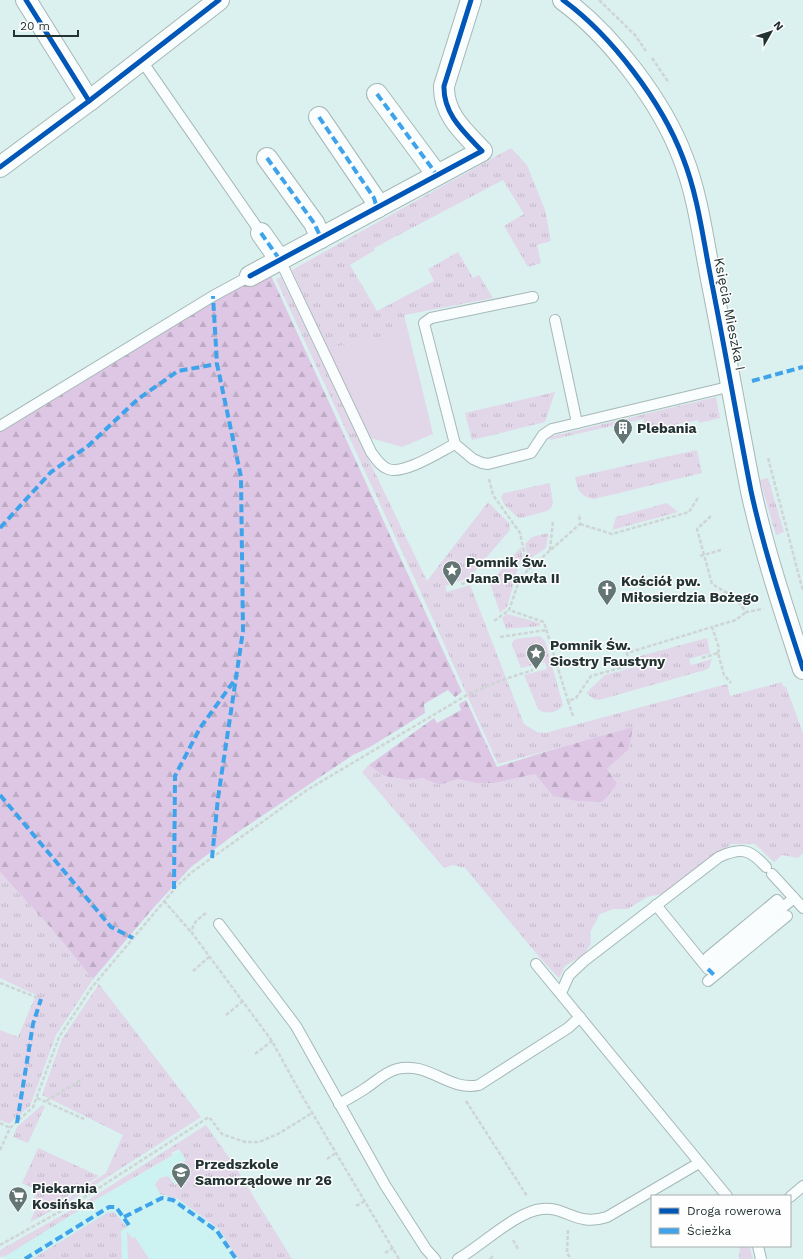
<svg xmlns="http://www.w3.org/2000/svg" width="803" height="1259" font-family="'Work Sans',sans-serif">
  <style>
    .built { fill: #ccf3f1 }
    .grass { fill: url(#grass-tufts) }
    .forest { fill: url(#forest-firs) }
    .green { fill: #e2d6e9 }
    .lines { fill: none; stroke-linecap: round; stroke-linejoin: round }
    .lane-casing { stroke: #a6b8b7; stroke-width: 12 }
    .street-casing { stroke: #a6b8b7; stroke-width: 22 }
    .path { stroke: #cfd5d5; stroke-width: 2.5; stroke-dasharray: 4 2; stroke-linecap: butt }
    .lane { stroke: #f9fdfd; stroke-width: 10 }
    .street { stroke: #f9fdfd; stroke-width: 20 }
    .quiet { stroke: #3ea3eb; stroke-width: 4; stroke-dasharray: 8 4; stroke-linecap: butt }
    .cycleway-casing { stroke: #fefefe; stroke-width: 8 }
    .cycleway { stroke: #0057b8; stroke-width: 5 }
    .labels { text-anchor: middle; stroke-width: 3; stroke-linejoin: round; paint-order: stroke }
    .street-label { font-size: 14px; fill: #233332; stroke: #fefefe }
    .poi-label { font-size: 14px; font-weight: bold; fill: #233332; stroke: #fefefe; text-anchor: start }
  </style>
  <defs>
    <pattern id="grass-tufts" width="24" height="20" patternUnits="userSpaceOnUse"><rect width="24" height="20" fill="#e2d6e9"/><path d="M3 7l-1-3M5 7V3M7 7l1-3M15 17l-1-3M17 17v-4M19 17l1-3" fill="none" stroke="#c2b8c8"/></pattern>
    <pattern id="forest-firs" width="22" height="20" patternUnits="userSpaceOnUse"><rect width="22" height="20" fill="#ddc7e4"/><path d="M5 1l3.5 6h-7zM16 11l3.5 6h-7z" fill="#bdabc4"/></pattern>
  </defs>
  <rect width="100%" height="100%" fill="#daf1f0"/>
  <path class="built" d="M212 1133 292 1259H5L2 1254Z"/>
  <g class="grass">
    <path d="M511 148 527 165 545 210 551 241 537 245 541 263 528 267 504 226 524 214 503 180 374 248 375 250 350 265 377 311 434 281 428 269 458 252 473 278 479 275 493 298 404 315 408 331 327 349 292 270Z"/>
    <path d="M281 277 427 581 488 502 509 523 510 530 469 578 445 586 447 592 470 585 524 724 537 732 545 733 727 684 730 696 782 682 783 686 786 687 803 733V853L798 858 782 855 774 862 755 844H731L662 894 647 897 628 909H613L600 914 590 932 591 944 584 954 565 966 559 978 541 959 465 868 453 865 444 868 362 772 369 765 384 776 409 780 423 778 439 785 458 779 476 783H495L535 774 553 796 607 769 629 749 633 728 498 764 423 597 276 279Z"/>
    <path d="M555 392 545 422 472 440 465 413Z"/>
    <path d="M716 397 720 418 699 423 698 420 647 431 643 419 550 440 549 437Z"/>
    <path d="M697 450 702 473 594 499C580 497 577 489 575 477Z"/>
    <path d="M768 478 784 532 776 535 760 480Z"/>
    <path d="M550 483 553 503 551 508 547 511 521 518 517 517 504 504 501 497 504 493Z"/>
    <path d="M667 503 678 512 612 530 616 517Z"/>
    <path d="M548 533 546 548 528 560 525 544 532 537Z"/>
    <path d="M521 547 523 560 520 561 507 607 500 613 490 583Z"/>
    <path d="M507 614 540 623V626L506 629 502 618Z"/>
    <path d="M540 636 545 641 563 705C558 713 545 715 538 709L524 675 547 669 545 662 521 668 512 645 513 641 516 639Z"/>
    <path d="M707 638 710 653 689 659 691 665 712 659 709 668 705 670 599 700 594 699 586 693 605 675 635 667 633 658Z"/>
    <path d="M0 872 51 928 93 979 56 1035 30 1106 9 1124 0 1120V1030L18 1037 36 995 0 978Z"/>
    <path d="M99 984 201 1117 67 1203 65 1200 106 1173 123 1135 42 1095 62 1039Z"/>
    <path d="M42 1105 45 1106 28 1143 13 1137 17 1127Z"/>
    <path d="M206 1125 233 1163 292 1259H238L219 1229 178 1199 160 1194 155 1184 160 1178 168 1176 175 1185 187 1178 179 1165 186 1160 179 1149 171 1153 173 1155 97 1199 4 1257 2 1254 3 1258 0 1256V1250L82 1204Z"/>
    <path d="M38 1148 99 1176 60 1201 63 1205 30 1222 37 1206 33 1200 37 1190 22 1183Z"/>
    <path d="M114 1212 127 1227 121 1231 122 1259H32L107 1213Z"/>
    <path d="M740 1246H749L753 1259H739Z"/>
  </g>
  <g class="forest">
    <path d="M267 267 462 692 455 697 448 690 424 704 425 713 370 747 353 755 235 834 191 867 155 906 93 979 51 928 0 872V426Z"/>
    <path d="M466 700 497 767 548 751 633 727 629 749 607 769 617 784 602 802 577 801 553 796 535 774 495 783H476L458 779 439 785 423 778 409 780 384 776 369 765 434 718 437 723 461 710 459 704Z"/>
  </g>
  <g class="green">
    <path d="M408 331 433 434 402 447 371 438 327 349Z"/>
    <path d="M127 1231 132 1238 135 1237 149 1259H128Z"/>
  </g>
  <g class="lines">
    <g class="lane-casing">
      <g id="lane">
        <path d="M142 61 261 233"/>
        <path d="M280 260 371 452C376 459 380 466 388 469 404 475 441 451 455 444"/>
        <path d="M533 297 431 318 424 323 455 444 473 459 482 463 488 464 531 453 543 435 552 429 732 386"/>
        <path d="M555 320 577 423"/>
        <path d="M0 426 213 296 250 276"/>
        <path d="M772 874 803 908"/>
        <path d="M656 905 708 969 794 898"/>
        <path d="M219 924 296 1026 385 1185 426 1249 435 1259"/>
        <path d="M708 957 777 900 783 907"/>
        <path d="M536 964 727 1196"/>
        <path d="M708 981 787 916"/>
        <path d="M561 993 569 975 584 961 719 857C742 847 750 849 766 867"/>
        <path d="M339 1104C348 1099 357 1094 366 1088 375 1082 385 1072 397 1069 429 1061 449 1092 479 1085L568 1028 580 1017"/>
        <path d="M790 1197 803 1186"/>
        <path d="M758 1246 761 1259"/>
        <path d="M458 1259C481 1246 517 1211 542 1209 566 1206 576 1227 607 1217L699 1163"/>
      </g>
    </g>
    <g class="street-casing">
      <g id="street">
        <path d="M26 0 89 101"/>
        <path d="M563 0C611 35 662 102 683 158 698 196 703 239 711 279 725 349 737 420 751 491 764 551 784 610 803 669"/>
        <path d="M377 94 437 175"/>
        <path d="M319 117 374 198 377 208"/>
        <path d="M267 158 314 223 321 238"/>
        <path d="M0 167 89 101 219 0"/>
        <path d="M261 233 280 260"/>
        <path d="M250 276 482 151C464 132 443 114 444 86L471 0"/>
      </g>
    </g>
    <g class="path">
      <path d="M599 0 635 35 646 51"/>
      <path d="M652 58 669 83"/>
      <path d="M768 458 803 591"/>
      <path d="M489 479 493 495 520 533 528 570 580 524 579 514"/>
      <path d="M711 516 697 529 712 584 734 597 746 612 763 609"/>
      <path d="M580 524 612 534 689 512 699 496"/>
      <path d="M550 550 553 521"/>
      <path d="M700 556 721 550"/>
      <path d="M528 570 520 578 509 610 544 622 568 701"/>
      <path d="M461 584 469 582H479"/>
      <path d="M494 621 509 610"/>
      <path d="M500 637 546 630"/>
      <path d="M718 653 719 648 712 627 736 620 746 612"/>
      <path d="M702 658 718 653 724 675 731 683"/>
      <path d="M573 716 568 701 576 698 591 676 631 665 627 653 712 627"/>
      <path d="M164 901 192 933"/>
      <path d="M206 913C198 919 192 923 192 933L272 1041 301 1094 399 1259"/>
      <path d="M193 971 209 957"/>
      <path d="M0 983 41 999"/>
      <path d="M226 1015 243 1001"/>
      <path d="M255 1054 272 1041"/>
      <path d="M37 1098 84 1119"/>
      <path d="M46 1101 83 1079"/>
      <path d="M466 1101 527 1196"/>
      <path d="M0 1123 10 1128"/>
      <path d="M0 1150 10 1128 33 1107 59 1037 92 987 177 886 192 872 307 790 467 695 499 681 533 670"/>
      <path d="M327 1159 336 1153"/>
      <path d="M356 1206 365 1201"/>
      <path d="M568 1230 567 1253 571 1259"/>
      <path d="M513 1240 518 1249"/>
      <path d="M0 1245 77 1202 209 1117 222 1134 245 1142H259L278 1134 312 1113"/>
      <path d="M385 1253 393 1248"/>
      <path d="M490 1259 494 1255"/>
    </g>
    <use href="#lane" class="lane"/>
    <use href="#street" class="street"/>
    <g class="quiet">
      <path d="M377 94 437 175"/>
      <path d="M319 117 374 198 377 208"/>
      <path d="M267 158 314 223 321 238"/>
      <path d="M261 233 280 260"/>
      <path d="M752 381 803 367"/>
      <path d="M0 528 51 472 88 446 138 399 178 371 217 364"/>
      <path d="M0 795 111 927 133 938"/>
      <path d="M212 858 218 798 243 631 241 477 217 364 213 296"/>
      <path d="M174 889 175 776 200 728 234 681"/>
      <path d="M708 969 715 976"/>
      <path d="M17 1123 33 1024 41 999"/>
      <path d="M124 1217 162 1198 173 1200 217 1231 236 1259"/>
      <path d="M25 1259 109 1207H116L131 1228"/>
    </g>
    <g class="cycleway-casing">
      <g id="cycleway">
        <path d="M26 0 89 101"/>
        <path d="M563 0C611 35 662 102 683 158 698 196 703 239 711 279 725 349 737 420 751 491 764 551 784 610 803 669"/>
        <path d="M0 167 89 101 219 0"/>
        <path d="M250 276 482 151C464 132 443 114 444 86L471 0"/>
      </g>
    </g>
    <use href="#cycleway" class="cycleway"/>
  </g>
  <defs>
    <g id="building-pin" transform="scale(1)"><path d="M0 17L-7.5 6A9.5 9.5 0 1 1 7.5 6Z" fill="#637674" stroke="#fefefe"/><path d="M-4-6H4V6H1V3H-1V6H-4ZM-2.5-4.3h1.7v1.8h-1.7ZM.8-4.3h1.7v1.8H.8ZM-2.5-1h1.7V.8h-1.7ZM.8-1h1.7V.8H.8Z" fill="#fff"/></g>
    <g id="sight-pin" transform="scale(1)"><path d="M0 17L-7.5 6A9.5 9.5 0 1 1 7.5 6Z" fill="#637674" stroke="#fefefe"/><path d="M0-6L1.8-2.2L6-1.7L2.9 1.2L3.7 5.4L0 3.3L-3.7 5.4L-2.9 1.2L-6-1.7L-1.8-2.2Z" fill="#fff"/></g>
    <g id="church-pin" transform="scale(1)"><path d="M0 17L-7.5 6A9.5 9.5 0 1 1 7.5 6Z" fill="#637674" stroke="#fefefe"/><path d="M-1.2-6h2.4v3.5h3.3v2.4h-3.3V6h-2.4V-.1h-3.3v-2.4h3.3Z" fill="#fff"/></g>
    <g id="school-pin" transform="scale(1)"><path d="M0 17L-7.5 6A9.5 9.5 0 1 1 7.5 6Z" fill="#637674" stroke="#fefefe"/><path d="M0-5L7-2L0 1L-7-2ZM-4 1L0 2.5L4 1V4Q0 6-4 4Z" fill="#fff"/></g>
    <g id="supermarket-pin" transform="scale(1)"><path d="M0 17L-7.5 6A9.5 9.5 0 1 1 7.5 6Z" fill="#637674" stroke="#fefefe"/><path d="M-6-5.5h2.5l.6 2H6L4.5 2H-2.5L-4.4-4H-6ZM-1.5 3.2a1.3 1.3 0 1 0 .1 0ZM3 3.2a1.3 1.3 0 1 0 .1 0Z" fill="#fff"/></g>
  </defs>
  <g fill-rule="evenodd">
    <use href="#building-pin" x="623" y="428"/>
    <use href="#sight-pin" x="452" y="570"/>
    <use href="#church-pin" x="607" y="589"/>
    <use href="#sight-pin" x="536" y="653"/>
    <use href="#school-pin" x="181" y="1172"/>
    <use href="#supermarket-pin" x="18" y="1196"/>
  </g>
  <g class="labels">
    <g class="street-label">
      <text transform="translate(730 314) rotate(79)" y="5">Księcia Mieszka I</text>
    </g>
    <g class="poi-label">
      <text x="637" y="433">Plebania</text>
      <text x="466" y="567">Pomnik Św.<tspan x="466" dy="16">Jana Pawła II</tspan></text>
      <text x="621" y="586">Kościół pw.<tspan x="621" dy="16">Miłosierdzia Bożego</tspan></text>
      <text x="550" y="650">Pomnik Św.<tspan x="550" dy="16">Siostry Faustyny</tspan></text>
      <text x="195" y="1169">Przedszkole<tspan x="195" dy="16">Samorządowe nr 26</tspan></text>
      <text x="32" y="1193">Piekarnia<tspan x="32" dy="16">Kosińska</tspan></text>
    </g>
  </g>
  <rect x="651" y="1195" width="140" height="52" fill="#fefefe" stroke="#a6adac"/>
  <rect x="659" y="1208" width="20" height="6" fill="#0057b8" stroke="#a6adac"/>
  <text x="687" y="1215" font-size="12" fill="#233332">Droga rowerowa</text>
  <rect x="659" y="1228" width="20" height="6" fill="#3ea3eb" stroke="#a6adac"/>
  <text x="687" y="1235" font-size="12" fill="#233332">Ścieżka</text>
  <g transform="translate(771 32) rotate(51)" stroke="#fefefe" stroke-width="3" paint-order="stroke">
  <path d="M0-3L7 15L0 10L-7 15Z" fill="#233332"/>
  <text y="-6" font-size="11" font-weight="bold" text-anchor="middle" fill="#233332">N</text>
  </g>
  <path d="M14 30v6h64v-6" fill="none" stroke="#233332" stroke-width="2"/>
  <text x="20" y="30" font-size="12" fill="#233332" stroke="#fefefe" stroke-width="3" paint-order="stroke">20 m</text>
</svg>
